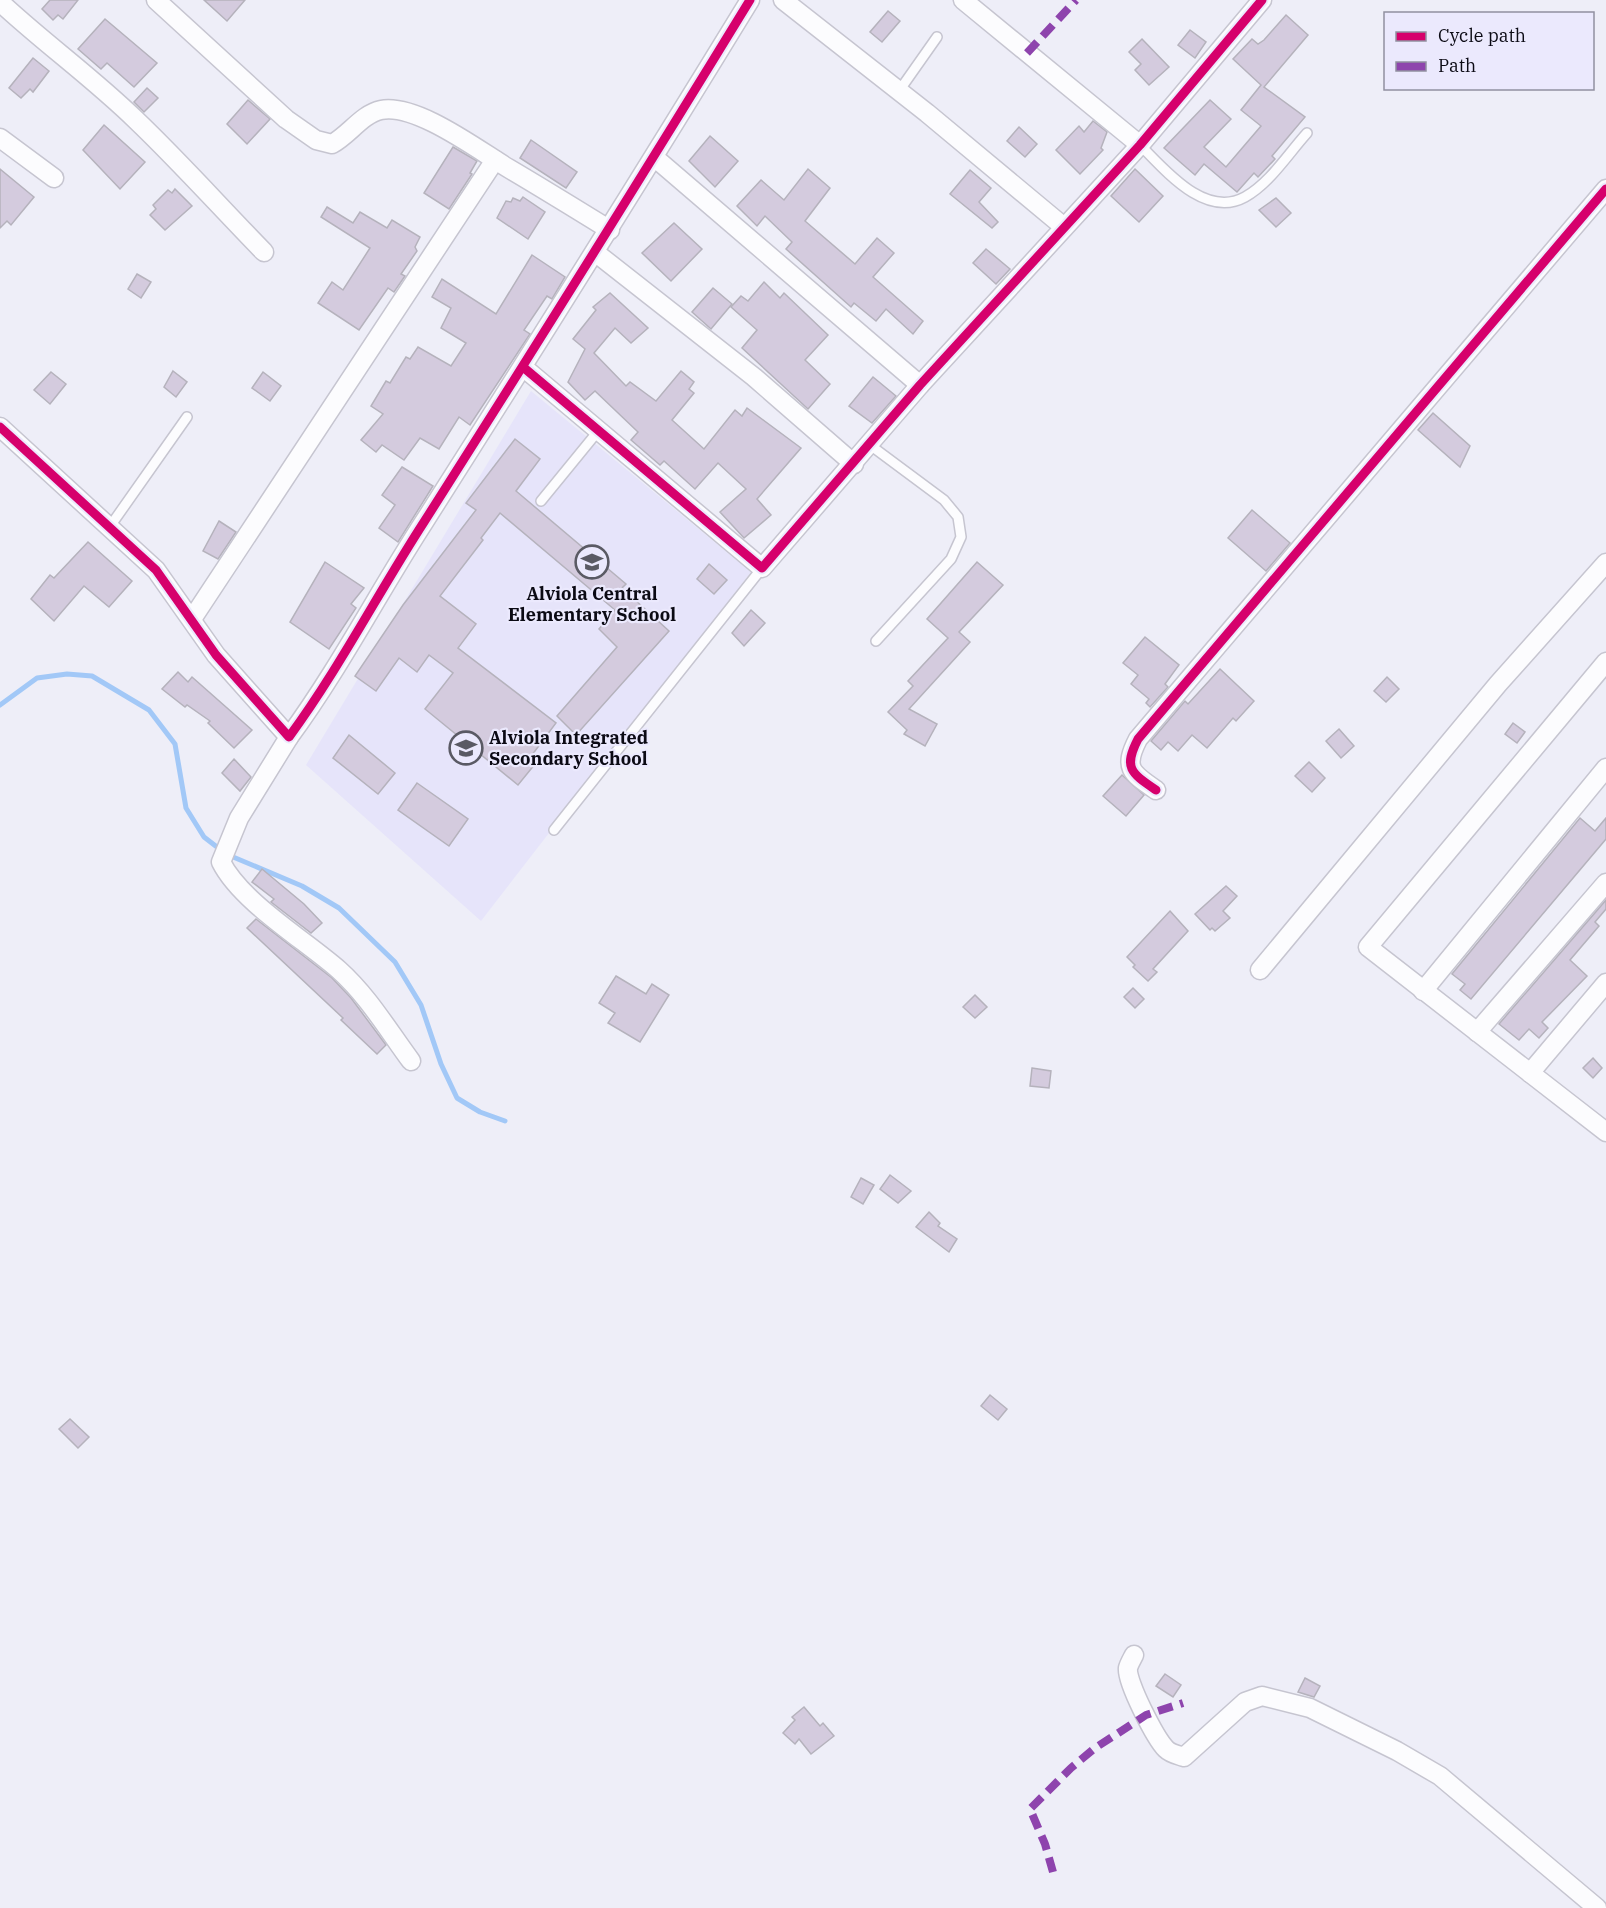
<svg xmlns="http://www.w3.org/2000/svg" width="1606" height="1908" font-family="'IBM Plex Serif',serif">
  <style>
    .built { fill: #e6e4fa }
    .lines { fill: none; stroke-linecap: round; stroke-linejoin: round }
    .stream { stroke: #a2c8f7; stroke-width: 5 }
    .building { fill: #d4cbde; stroke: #b5b2bc; stroke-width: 1.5 }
    .service-casing { stroke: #c6c5d0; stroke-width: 12 }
    .minor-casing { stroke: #c6c5d0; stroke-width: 21 }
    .service { stroke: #fcfcfe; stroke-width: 9 }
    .minor { stroke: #fcfcfe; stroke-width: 18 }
    .quiet { stroke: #8e44ad; stroke-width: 8; stroke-dasharray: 15 8; stroke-linecap: butt }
    .cycleway-casing { stroke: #ebe9fd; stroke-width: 13 }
    .cycleway { stroke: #d6006c; stroke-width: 9 }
    .labels { text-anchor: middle; stroke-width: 4.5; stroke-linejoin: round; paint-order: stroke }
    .poi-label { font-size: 18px; font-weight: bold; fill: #0b0a14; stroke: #ebe9fd }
  </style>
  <rect width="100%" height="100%" fill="#eeeef8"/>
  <path class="built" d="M531 391 751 572 481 921 306 765Z"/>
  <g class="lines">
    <path class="stream" d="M0 705 37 678 67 674 92 676 149 710 175 744 186 808 204 837 226 854 302 886 339 908 395 962 421 1005 441 1064 457 1098 480 1112 505 1121"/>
  </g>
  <g class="building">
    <path d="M50 0H78L63 19 58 15 53 20 42 9Z"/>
    <path d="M204 0H245L227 21Z"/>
    <path d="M888 11 900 21 882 42 870 32Z"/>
    <path d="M1286 15 1308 35 1264 87 1305 117 1272 156 1275 159 1258 177 1254 173 1237 192 1204 164 1195 175 1164 148 1210 100 1231 119 1204 147 1226 167 1261 126 1241 110 1261 85 1233 59 1252 39 1258 44 1264 40Z"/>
    <path d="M105 19 157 63 134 87 107 63 101 69 78 49Z"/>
    <path d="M1190 30 1206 42 1195 58 1178 45Z"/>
    <path d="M1142 39 1169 67 1149 85 1135 70 1141 64 1129 52Z"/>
    <path d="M33 58 49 71 33 92 30 89 21 98 9 88Z"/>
    <path d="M147 88 158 98 144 112 134 102Z"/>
    <path d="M248 100 270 119 247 144 227 124Z"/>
    <path d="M1093 121 1107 132 1101 148 1103 150 1080 174 1056 150 1079 126 1084 132Z"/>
    <path d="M104 125 145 162 120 189 83 150Z"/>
    <path d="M1019 127 1037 144 1025 157 1007 141Z"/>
    <path d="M710 136 738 161 715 187 689 161Z"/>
    <path d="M531 140 577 172 566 188 520 158Z"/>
    <path d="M453 147 477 161 470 173 472 174 449 209 424 193Z"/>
    <path d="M0 169 34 197 11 225 7 221 0 228Z"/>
    <path d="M808 169 830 188 805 221 855 264 877 238 894 253 873 277 923 321 913 334 886 309 876 321 854 303 851 307 786 249 792 242 765 216 757 226 737 206 761 180 784 200Z"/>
    <path d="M1135 169 1163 196 1139 222 1111 196Z"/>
    <path d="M970 170 991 188 979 202 998 222 992 228 950 194Z"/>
    <path d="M175 189 192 206 165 230 150 215 156 209 153 205 168 190 172 193Z"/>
    <path d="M523 197 545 212 528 239 497 218 506 201 511 202 513 198 520 201Z"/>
    <path d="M1276 198 1291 213 1276 227 1259 210Z"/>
    <path d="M327 207 353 223 360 212 387 228 392 220 420 237 415 247 417 251 401 274 405 276 394 292 388 288 359 330 318 303 332 282 343 290 370 248 321 217Z"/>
    <path d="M674 223 702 249 671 281 642 253Z"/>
    <path d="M986 249 1010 269 996 284 973 263Z"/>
    <path d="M532 255 565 277 552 299 547 296 524 330 530 334 470 425 459 417 439 449 420 438 404 460 382 445 376 452 361 440 383 414 371 406 386 381 390 383 406 357 410 359 418 347 451 366 466 343 441 328 451 308 432 297 442 279 496 314Z"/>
    <path d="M137 274 151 282 141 298 128 289Z"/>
    <path d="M764 282 780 298 784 293 828 335 805 360 830 384 808 409 742 348 757 330 731 307 741 296 748 301Z"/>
    <path d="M713 288 732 304 711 329 692 312Z"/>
    <path d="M610 293 648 328 631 343 615 328 594 353 626 386 630 382 656 401 681 371 694 382 689 389 694 393 672 420 704 449 735 410 742 416 747 408 801 448 757 499 771 515 744 538 720 512 746 489 718 463 695 489 664 461 660 465 631 440 638 432 595 391 585 400 568 382 585 349 573 339 596 310 593 307Z"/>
    <path d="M173 371 187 382 176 397 164 387Z"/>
    <path d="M51 372 66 384 50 404 34 390Z"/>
    <path d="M263 372 281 386 270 401 252 388Z"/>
    <path d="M873 377 896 396 872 423 849 406Z"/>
    <path d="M1433 413 1470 446 1460 467 1418 430Z"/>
    <path d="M515 439 540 459 516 491 626 584 622 588 669 631 576 735 557 716 617 647 599 629 615 610 500 513 481 538 483 540 440 596 476 624 458 648 556 723 529 759 535 764 518 785 425 709 453 673 429 655 417 672 399 658 376 691 355 676 403 605 476 510 466 503Z"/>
    <path d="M402 467 433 486 398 542 379 528 395 505 382 495Z"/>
    <path d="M1252 510 1290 543 1266 571 1228 538Z"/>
    <path d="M219 521 236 532 218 559 203 551Z"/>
    <path d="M88 542 132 581 109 607 84 586 54 621 31 599 50 575 54 578Z"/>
    <path d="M325 562 364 588 351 604 356 608 329 649 290 622Z"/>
    <path d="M977 562 1003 585 959 632 970 642 909 709 937 724 925 746 904 734 907 730 888 712 913 686 908 681 948 638 927 619Z"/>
    <path d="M709 564 727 580 714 594 697 579Z"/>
    <path d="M751 610 765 623 744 646 732 633Z"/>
    <path d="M1145 637 1179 665 1165 684 1168 687 1150 707 1146 703 1149 699 1131 684 1138 675 1123 663Z"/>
    <path d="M1220 669 1254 701 1236 721 1233 718 1207 748 1192 735 1178 751 1168 742 1161 750 1151 741 1185 701 1188 704Z"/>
    <path d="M178 672 188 682 192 677 252 730 234 748 208 723 210 721 187 705 185 707 162 689Z"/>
    <path d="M1387 677 1399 689 1386 702 1374 691Z"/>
    <path d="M1513 723 1525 732 1517 743 1505 734Z"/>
    <path d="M1339 729 1354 746 1341 758 1326 741Z"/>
    <path d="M349 735 395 773 378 794 333 758Z"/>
    <path d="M234 759 251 777 240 791 222 773Z"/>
    <path d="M1309 762 1325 778 1312 792 1295 776Z"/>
    <path d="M1122 775 1144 795 1126 816 1103 796Z"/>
    <path d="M417 783 468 819 449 846 398 810Z"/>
    <path d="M1580 818 1595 831 1606 818V839L1471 999 1460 990 1465 984 1452 974Z"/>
    <path d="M262 869 304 904 322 923 311 933 271 902 274 899 252 882Z"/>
    <path d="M1226 886 1237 896 1223 911 1230 918 1215 931 1212 928 1210 930 1195 914Z"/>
    <path d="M1606 900V909L1595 922 1599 926 1570 960 1587 976 1542 1022 1548 1028 1539 1038 1529 1029 1519 1040 1499 1024Z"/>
    <path d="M1170 911 1188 931 1153 969 1157 972 1148 981 1133 967 1135 965 1127 957Z"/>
    <path d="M256 919 332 978 351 998 386 1045 377 1054 341 1020 343 1018 247 928Z"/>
    <path d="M616 976 646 994 652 984 669 995 640 1042 608 1023 615 1013 599 1003Z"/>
    <path d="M1133 988 1144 999 1135 1008 1124 997Z"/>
    <path d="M975 995 987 1007 975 1018 963 1007Z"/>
    <path d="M1593 1058 1602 1068 1593 1078 1583 1068Z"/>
    <path d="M1032 1068 1051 1071 1049 1088 1030 1086Z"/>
    <path d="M890 1175 911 1191 898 1203 880 1189Z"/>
    <path d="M861 1178 874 1185 863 1204 851 1197Z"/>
    <path d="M929 1212 940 1223 938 1226 957 1239 949 1252 916 1227Z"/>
    <path d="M990 1395 1007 1409 998 1420 981 1406Z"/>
    <path d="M70 1419 89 1437 78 1448 59 1429Z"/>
    <path d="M1165 1674 1181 1685 1173 1697 1156 1686Z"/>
    <path d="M1305 1678 1320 1686 1314 1697 1298 1692Z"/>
    <path d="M804 1707 820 1726 823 1723 834 1736 811 1754 799 1739 795 1744 783 1733 795 1720 792 1717Z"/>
  </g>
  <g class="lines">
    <g class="service-casing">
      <g id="service">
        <path d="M899 91 937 37"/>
        <path d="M1140 145C1165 170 1205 219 1245 197 1270 183 1288 154 1307 133"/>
        <path d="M870 445 944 500 958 517 961 537 951 559 876 641"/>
        <path d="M541 501 599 430"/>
        <path d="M111 525 187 417"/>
        <path d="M554 830 762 568"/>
      </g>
    </g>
    <g class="minor-casing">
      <g id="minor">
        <path d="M156 0 286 119 316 140 332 144C349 135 362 114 381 110 416 103 478 150 508 168 542 188 576 209 610 230"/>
        <path d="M783 0 927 113 1064 227"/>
        <path d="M963 0 1140 145"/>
        <path d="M0 2C44 43 93 78 136 120 180 162 221 208 264 252"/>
        <path d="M0 138 54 178"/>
        <path d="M654 157 920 385"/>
        <path d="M596 253 754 377 854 464"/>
        <path d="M523 367 762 568 920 385 1140 145 1262 0"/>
        <path d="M0 427 156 570 216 655 289 737C339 669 378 593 424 522 534 349 643 175 750 0"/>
        <path d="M192 619 495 160"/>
        <path d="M1606 662 1368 947 1606 1132"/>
        <path d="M289 737 239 818 221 862C241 902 305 940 339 970 368 996 388 1030 411 1061"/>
        <path d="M1156 790C1131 773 1123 768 1138 739L1606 189"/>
        <path d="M1260 970 1498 684 1606 563"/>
        <path d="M1423 991 1606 768"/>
        <path d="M1477 1032 1606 883"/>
        <path d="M1530 1073 1606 983"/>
        <path d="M1134 1655C1132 1659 1129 1664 1128 1668 1126 1682 1156 1739 1166 1749 1171 1754 1178 1755 1184 1757L1245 1702 1262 1696 1310 1708 1397 1751 1440 1776 1597 1908"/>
      </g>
    </g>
    <use href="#service" class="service"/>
    <use href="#minor" class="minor"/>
    <g class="quiet">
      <path d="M1027 53 1076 0"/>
      <path d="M1053 1872 1045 1844 1030 1809 1071 1768 1095 1748 1146 1715 1183 1703"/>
    </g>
    <g class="cycleway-casing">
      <g id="cycleway">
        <path d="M523 367 762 568 920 385 1140 145 1262 0"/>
        <path d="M0 427 156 570 216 655 289 737C339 669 378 593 424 522 534 349 643 175 750 0"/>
        <path d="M1156 790C1131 773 1123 768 1138 739L1606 189"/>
      </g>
    </g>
    <use href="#cycleway" class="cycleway"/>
  </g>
  <defs>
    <g id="school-ring" transform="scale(1.725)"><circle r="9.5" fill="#ebe9fd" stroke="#5a5a64" stroke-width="1.5"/><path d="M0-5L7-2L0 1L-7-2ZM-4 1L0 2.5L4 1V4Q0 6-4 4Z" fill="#5a5a64"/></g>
  </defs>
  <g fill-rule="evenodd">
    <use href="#school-ring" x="592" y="562"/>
    <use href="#school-ring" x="466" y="748"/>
  </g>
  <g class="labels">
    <g class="poi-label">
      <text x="592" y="600">Alviola Central<tspan x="592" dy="21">Elementary School</tspan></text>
      <text x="489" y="744" text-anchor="start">Alviola Integrated<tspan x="489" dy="21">Secondary School</tspan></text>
    </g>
  </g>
  <rect x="1384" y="12" width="210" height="78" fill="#ebe9fd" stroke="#9190a0" stroke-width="1.5"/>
  <rect x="1396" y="32" width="30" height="9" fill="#d6006c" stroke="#9190a0" stroke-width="1.5"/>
  <text x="1438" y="42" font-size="18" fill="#0b0a14">Cycle path</text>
  <rect x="1396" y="62" width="30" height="9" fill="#8e44ad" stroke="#9190a0" stroke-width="1.5"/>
  <text x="1438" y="72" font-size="18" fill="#0b0a14">Path</text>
</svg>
